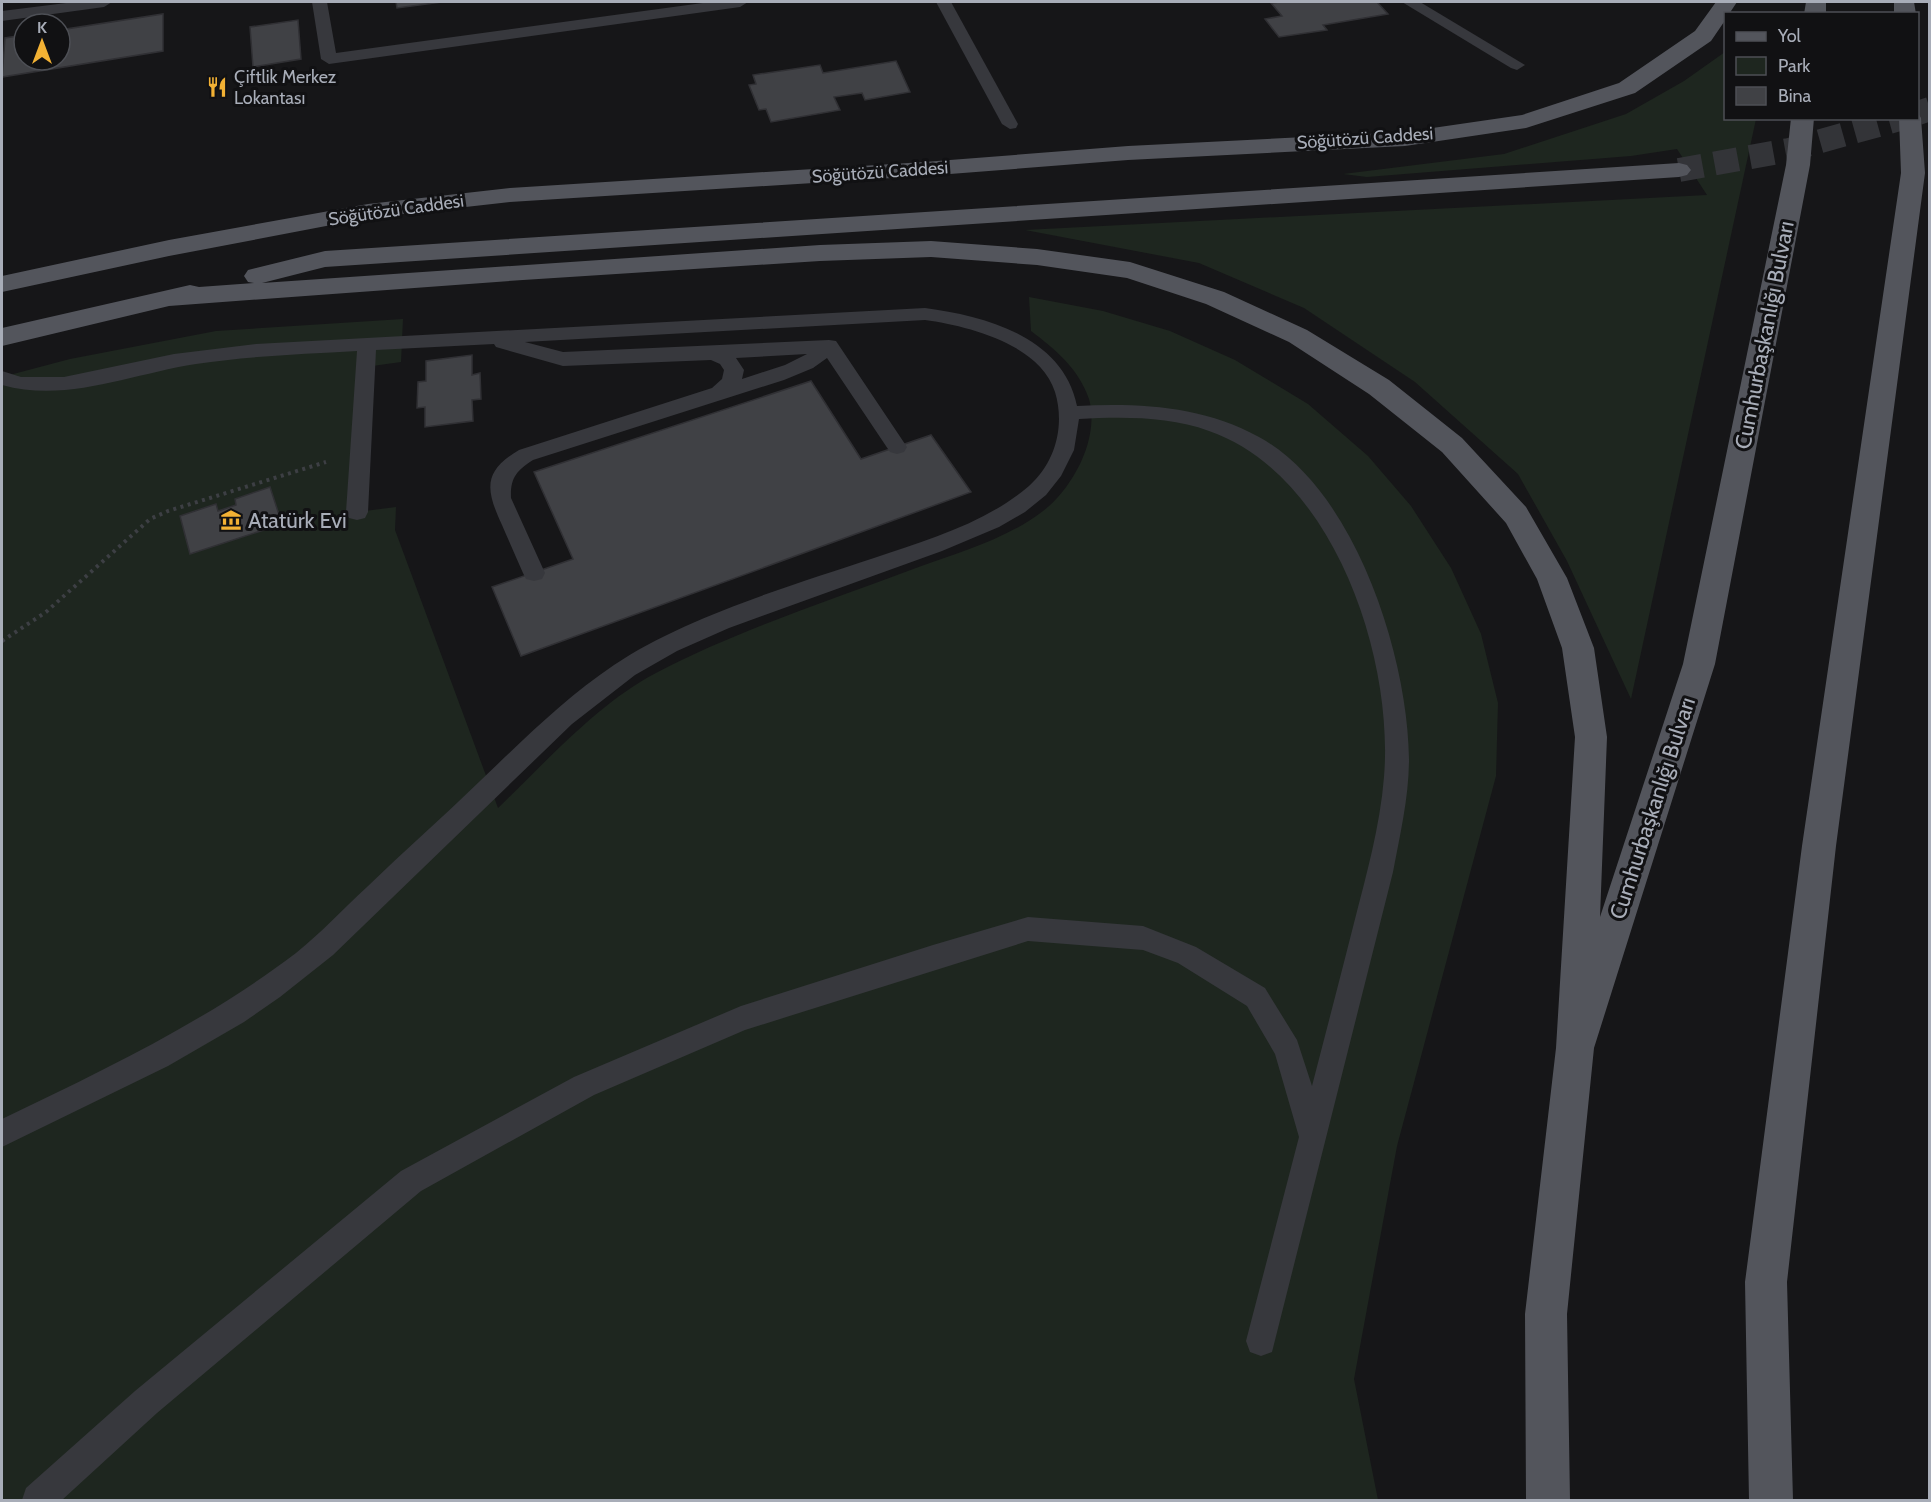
<svg xmlns="http://www.w3.org/2000/svg" width="1931" height="1502" font-family="Cabin,sans-serif">
  <style>
    .green { fill: #1e261f }
    .building { fill: #404145; stroke: #303034; stroke-width: 1.5 }
    .lines { fill: none; stroke-linecap: round; stroke-linejoin: round }
    .primary-tunnel { stroke: #333438; stroke-width: 24; stroke-dasharray: 24 12; stroke-linecap: butt }
    .path { stroke: #3d3f44; stroke-width: 4; stroke-dasharray: 3 4.5; stroke-linecap: butt }
    .lane { fill: #37383d; fill-rule: evenodd }
    .primary { fill: #53555c; fill-rule: evenodd }
    .labels { text-anchor: middle; stroke-width: 6; stroke-linejoin: round; paint-order: stroke }
    .far-poi-label { font-size: 18px; fill: #a8adb8; stroke: #111113; text-anchor: start }
    .far-street-label { font-size: 18px; fill: #a8adb8; stroke: #111113 }
    .street-label { font-size: 22px; fill: #a8adb8; stroke: #111113 }
    .poi-label { font-size: 22px; fill: #a8adb8; stroke: #111113; text-anchor: start }
  </style>
  <rect width="100%" height="100%" fill="#161618"/>
  <g class="green">
    <path d="M1725 52 1726 118 1756 119 1631 699 1567 561 1518 474 1415 382 1304 308 1199 263 1025 230 1707 195 1677 149 1631 156 1367 177 1343 174 1504 154 1626 114 1684 81Z"/>
    <path d="M1029 297 1103 311 1170 331 1235 360 1308 404 1368 456 1411 506 1451 568 1481 634 1498 703 1496 776 1397 1146 1354 1379 1378 1500H2V377L70 359 216 331 403 319 401 362 365 367 357 512 396 507 395 530 498 808C545 763 598 703 656 673 738 630 829 601 916 568 958 553 1007 539 1043 511 1073 488 1100 438 1089 399 1079 369 1055 349 1031 331Z"/>
  </g>
  <g class="building">
    <path d="M396 2H442L397 8Z"/>
    <path d="M1280 2H1377L1388 14 1323 25 1327 30 1279 37 1265 19 1282 16 1271 3Z"/>
    <path d="M163 14V51L2 77 5 38 24 35V60H60V30Z"/>
    <path d="M298 20 301 59 253 67 250 27Z"/>
    <path d="M896 61 910 92 865 100 862 93 834 97 840 110 771 122 766 109 759 110 749 85 756 84 753 75 820 65 823 73Z"/>
    <path d="M472 355V375L480 373 481 399 472 400 473 421 425 427V407L417 408 418 382 426 381V361Z"/>
    <path d="M811 381 861 459 931 435 971 492 521 656 492 587 573 559 534 472Z"/>
    <path d="M270 487 282 524 190 554 180 516 216 504 218 511 236 505 235 499Z"/>
  </g>
  <g class="lines">
    <g class="primary-tunnel">
      <path d="M1918 113 1930 109"/>
      <path d="M1679 170 1789 150 1903 118"/>
    </g>
    <path class="path" d="M2 641 46 612 150 519 168 511 326 462"/>
    <g class="lane">
      <path d="M74 2H112L104 7 2 21V11Z"/>
      <path d="M312 2H327L336 53 710 2H748L740 7 329 64 321 59Z"/>
      <path d="M936 2H951L1018 124 1016 128 1010 129 1002 124Z"/>
      <path d="M1402 2H1420L1525 65 1517 70 1511 68Z"/>
      <path d="M925 308C986 316 1063 337 1077 406 1141 403 1202 406 1259 437 1355 489 1408 656 1409 759 1409 797 1400 835 1393 872L1272 1352 1261 1356 1250 1352 1246 1341 1299 1137 1275 1054 1247 1006 1178 963 1143 950 1028 941 745 1030 594 1095 421 1191 157 1413 62 1500H22L26 1488 135 1391 401 1171 574 1077 741 1006 933 945 1028 917 1143 926 1196 947 1265 988 1297 1040 1312 1086C1326 1032 1340 978 1354 923 1366 876 1380 827 1384 777 1394 656 1333 474 1209 431 1168 416 1122 417 1079 419L1074 450 1061 476 1046 495 1025 512 999 527 942 551 729 628 677 651 635 675 572 724 333 955 280 997 244 1022 168 1066 2 1147V1119C104 1070 205 1022 296 953 321 933 343 909 367 887 404 851 443 817 480 781 523 740 565 698 614 665 685 617 793 585 874 558 927 540 986 523 1029 486 1056 462 1065 425 1055 392 1040 344 968 326 925 320L525 342 563 352 829 340 836 341 907 447 904 452 897 454 890 452 827 358 813 368 784 380 533 460C517 470 510 478 511 498L545 573 542 579 534 581 526 579 523 573C516 557 509 541 502 525 486 490 482 472 519 450L712 388 722 379 724 370 720 364 711 360 563 366 496 347 494 344 376 350 368 512 365 518 357 520 349 518 346 512 357 351C303 354 249 356 196 364 131 374 67 403 2 385V371L21 377H64L174 354 256 344ZM807 354 785 365 742 379 744 370 736 358Z"/>
    </g>
    <g class="primary">
      <path d="M1716 2H1737L1729 14H1726V19L1711 41 1635 93 1526 128 1405 146 1128 160 924 176 510 202 368 218 169 256 2 292V276L169 240 368 204 510 188 924 162 1128 146 1405 132 1522 115 1619 83 1695 31Z"/>
      <path d="M1806 2H1826V14H1804Z"/>
      <path d="M1894 2H1914L1916 14H1894Z"/>
      <path d="M1918 113 1921 118 1925 173 1836 846 1787 1282 1793 1500H1749L1745 1282 1802 846 1901 173 1899 118H1918Z"/>
      <path d="M1791 118H1814L1810 165 1715 664 1594 1048 1567 1314 1570 1500H1526L1525 1314 1556 1048 1575 737 1562 648 1537 579 1506 523 1442 452 1369 394 1289 342 1206 304 1127 278 1037 265 931 257 820 261 523 280 169 306 2 346V328L190 285 199 287 254 283 248 282 244 276 248 270 325 251 1679 163 1687 165 1691 170 1687 175 1679 177 325 267 262 283 820 245 931 241 1037 249 1130 262 1224 292 1307 330 1389 380 1462 438 1526 507 1567 578 1594 648 1607 737 1600 917 1683 664 1786 165Z"/>
    </g>
  </g>
  <defs>
    <g id="restaurant-bare" transform="scale(1.62)"><path d="M-5-6h1v4h1v-4h1v4h1v-4h1v5L-1.5 .5V6h-2V.5L-5-1ZM5-6V6H3V1.5H1.5Q1.5-4 5-6Z" fill="#f2b134" stroke="#111113" stroke-width="2.5" paint-order="stroke"/></g>
    <g id="museum-bare" transform="scale(1.62)"><path d="M0-6L6-3V-2H-6V-3ZM-5-1h2V3h-2ZM-1-1h2V3h-2ZM3-1h2V3H3ZM-6 4H6V6H-6Z" fill="#f2b134" stroke="#111113" stroke-width="2.5" paint-order="stroke"/></g>
  </defs>
  <g fill-rule="evenodd">
    <use href="#restaurant-bare" x="217" y="87"/>
    <use href="#museum-bare" x="231" y="520"/>
  </g>
  <g class="labels">
    <g class="far-poi-label">
      <text x="234" y="83">Çiftlik Merkez<tspan x="234" dy="21">Lokantası</tspan></text>
    </g>
    <g class="far-street-label">
      <text transform="translate(1365 138) rotate(-4)" y="6">Söğütözü Caddesi</text>
      <text transform="translate(880 172) rotate(-4)" y="6">Söğütözü Caddesi</text>
      <text transform="translate(396 210) rotate(-8)" y="6">Söğütözü Caddesi</text>
    </g>
    <g class="street-label">
      <text transform="translate(1764 335) rotate(-79)" y="8">Cumhurbaşkanlığı Bulvarı</text>
      <text transform="translate(1652 808) rotate(-72)" y="8">Cumhurbaşkanlığı Bulvarı</text>
    </g>
    <g class="poi-label">
      <text x="248" y="528">Atatürk Evi</text>
    </g>
  </g>
  <rect width="1931" height="1502" fill="none" stroke="#a8adb8" stroke-width="6"/>
  <rect x="1724" y="12" width="195" height="108" fill="#111113" stroke="#4d4f55" stroke-width="1.5"/>
  <rect x="1736" y="32" width="30" height="9" fill="#53555c" stroke="#4d4f55" stroke-width="1.5"/>
  <text x="1778" y="42" font-size="18" fill="#a8adb8">Yol</text>
  <rect x="1736" y="57" width="30" height="18" fill="#1e261f" stroke="#4d4f55" stroke-width="1.5"/>
  <text x="1778" y="72" font-size="18" fill="#a8adb8">Park</text>
  <rect x="1736" y="87" width="30" height="18" fill="#404145" stroke="#4d4f55" stroke-width="1.5"/>
  <text x="1778" y="102" font-size="18" fill="#a8adb8">Bina</text>
  <g transform="translate(42 42)"><circle r="28" fill="#111113" stroke="#4d4f55" stroke-width="1.5"/>
  <path d="M0-4.5L10 22L0 15L-10 22Z" fill="#f2b134"/>
  <text y="-9" font-size="16" font-weight="bold" text-anchor="middle" fill="#a8adb8">K</text>
  </g>
</svg>
